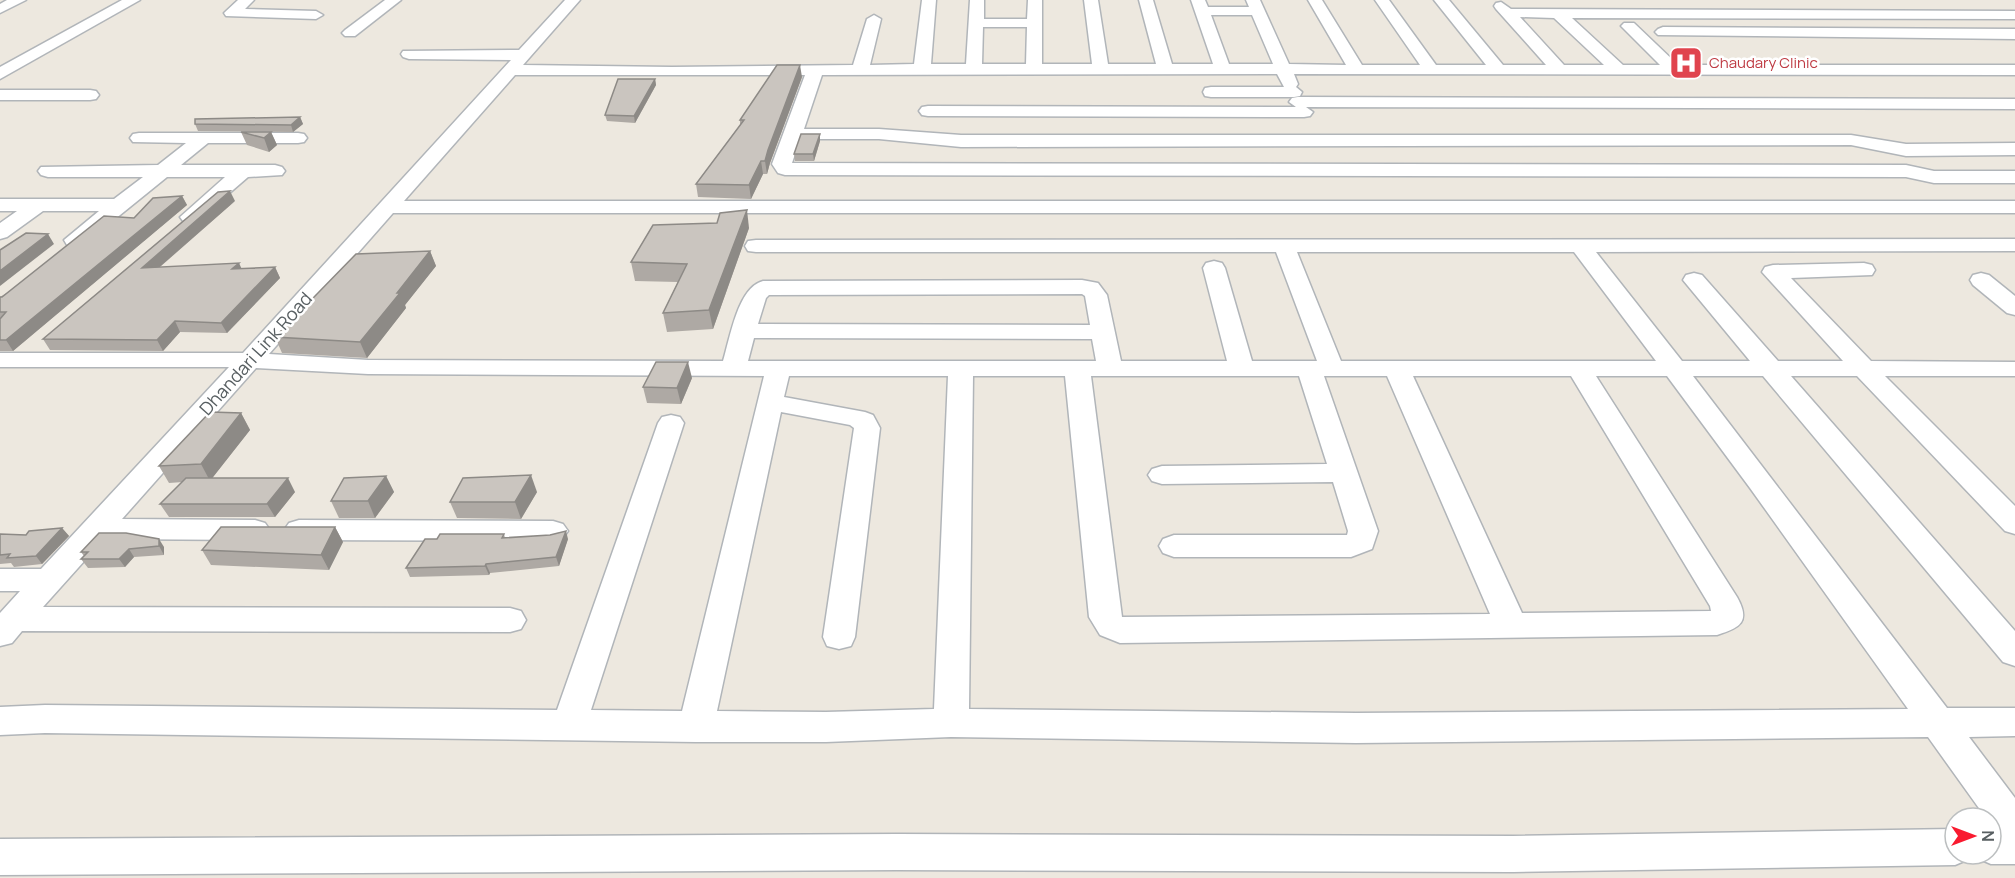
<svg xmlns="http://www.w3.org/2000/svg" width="2015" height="878" font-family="Manrope,sans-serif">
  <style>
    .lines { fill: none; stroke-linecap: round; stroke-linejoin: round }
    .minor-casing { stroke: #b1b5b9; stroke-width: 3 }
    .minor { fill: #fff; fill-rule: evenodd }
    .wall { fill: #aea9a4 }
    .shaded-wall { fill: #8d8a86 }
    .building { fill: #cac5bf; stroke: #8d8a86; stroke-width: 1.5 }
    .labels { text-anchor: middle; stroke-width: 5; stroke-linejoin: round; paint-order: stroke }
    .far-health-label { font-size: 15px; fill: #be3a42; stroke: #fff; text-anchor: start }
    .street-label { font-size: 18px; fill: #585f62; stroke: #fff }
  </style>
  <rect width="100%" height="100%" fill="#ede8df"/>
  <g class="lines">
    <g class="minor-casing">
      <g id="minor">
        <path d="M7 0H26L0 13V4Z"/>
        <path d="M122 0H140L0 79V67Z"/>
        <path d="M238 0H254L245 9 316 11 323 15 316 19 226 16 224 13Z"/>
        <path d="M385 0H401L355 36H345L342 33 345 30Z"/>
        <path d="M565 0H580L523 65 672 67 853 65 867 19 874 15 881 19 870 65 914 64 922 0H936L931 64H966L970 0H984V19H1027L1028 0H1042V64H1092L1084 0H1098L1108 64H1156L1139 0H1153L1172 64H1213L1191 0H1205L1208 7H1249L1246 0H1260L1289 64 1346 65 1308 0H1322L1362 65H1420L1375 0H1389L1436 65H1486L1434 0H1449L1503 65H1546L1496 9 1494 6 1496 3 1501 2 1511 9 2015 11V19L1572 18 1623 65H1660L1621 26 1624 23H1634L1678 65H2015V75L1294 74 1298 84 1296 87 1302 92 1300 96 1294 97H1211L1205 96 1203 92 1205 88 1211 87H1284L1277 74 822 75 804 129H879L961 135H1851L1906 144 2015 143V155L1906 156 1851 145 961 147 879 139H800L792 163 1906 165 1934 171H2015V183H1934L1906 177 785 175 778 173 772 164 805 75H515L404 201H2015V213H393L269 354 368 360 723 361C730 338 738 287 763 281L1082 280 1098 283 1107 295 1121 361H1227L1203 268 1206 263 1214 261 1222 263 1225 268 1252 361H1317L1276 252H756L748 251 745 246 748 241 756 240 2015 239V251L1596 252 1682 361H1750L1683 280 1686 275 1694 273 1702 275 1778 361H1843L1762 272 1765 267 1773 265 1864 263 1872 265 1875 270 1872 275 1791 278 1871 361 2015 362V376H1885L2015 506V534L2005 531 1857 376H1791L2015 631V666L2003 662 1763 376H1693L1947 708H2015V736L1969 737 2015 798V864H1991L1977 858 1975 854H1991V828H1993L1991 818H1986L1928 737 1356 743 951 737 826 742H696L45 733 0 735V707L45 705 557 710 658 423 662 417 671 415 680 417 684 423 591 710 682 711 764 376 368 374 256 368 122 519 255 520 265 523 270 530 265 537 255 540 104 539 43 607 510 608 521 611 526 620 521 629 510 632 22 631 12 643 0 646V613L20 591H0V569H41L229 367H0V353H243L511 60 409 59 403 57 401 54 403 51 519 50ZM1211 15H1252L1273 64H1229ZM1520 17 1554 18 1604 65H1564ZM983 27H1027L1026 64H982ZM1297 252H1574L1656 361H1341ZM1082 294 1085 296 1090 325 758 324 766 298 769 295ZM754 338 1092 339 1096 361H748ZM789 376H948L934 709 826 712 717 711 781 412 850 425 854 428 823 637 827 646 839 649 851 646 855 637 880 428 873 415 865 412 784 397ZM973 376H1065L1089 617 1100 635 1120 643 1717 635C1740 628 1751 622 1737 597L1596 376H1667L1750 488 1908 709 1356 713 969 709ZM1091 376H1299L1327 464 1162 466 1152 469 1148 475 1152 481 1162 484 1333 482 1348 531 1347 535H1174L1163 539 1159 546 1163 553 1174 557H1351L1372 549 1378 531 1324 376H1387L1490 614 1122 617ZM1413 376H1571L1710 606 1711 611 1522 613Z"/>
        <path d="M1663 27 2015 29V39L1658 35 1655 32 1658 29Z"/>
        <path d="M0 90H90L96 91 99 95 96 99 90 100H0Z"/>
        <path d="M1298 97 2015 99V109L1306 107 1313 112 1310 116 1304 117 928 116 922 115 919 111 922 107 928 106 1296 107 1289 102 1292 98Z"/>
        <path d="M139 133H298L304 134 307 138 304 142 298 143H208L181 165H275L282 167 285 171 282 175 248 177 197 221 190 223 183 221 180 217 225 177H167L83 245 75 246 67 245 64 240 99 211H43L7 237 0 239V223L17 211H0V199H114L143 177H48L41 175 38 171 41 167 158 165 186 143 133 142 130 138 133 134Z"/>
        <path d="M1981 273 1989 275 2015 296V315L2007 313 1973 285 1970 280 1973 275Z"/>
        <path d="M299 520 553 521 563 524 568 531 563 538 553 541 299 540 289 537 284 530 289 523Z"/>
        <path d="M1955 829V854H1971L1969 859 1955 865 1513 872 897 870 0 875V839L897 834 1513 836Z"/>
      </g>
    </g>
    <use href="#minor" class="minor"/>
  </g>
  <g class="wall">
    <path d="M802 77 770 163 767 174H763L751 199 698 197 696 184 740 125V120Z"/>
    <path d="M655 79 656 85 635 123 607 121 605 115Z"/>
    <path d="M300 117 303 124 293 132 198 131 195 124Z"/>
    <path d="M241 132H271L277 145 269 152 247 145Z"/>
    <path d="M820 134V141L814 161H795L794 154Z"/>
    <path d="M182 196 187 205 13 351H0V297L134 218Z"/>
    <path d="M235 201 160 267 242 269 275 267 280 278 227 333 180 332 163 351 50 350 43 339Z"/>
    <path d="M749 228 713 329 667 332 663 313 678 282 635 281 631 262Z"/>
    <path d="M430 251 436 266 405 305 406 308 367 358 282 353 275 337Z"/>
    <path d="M692 378 681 404 647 403 643 387Z"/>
    <path d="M241 413 250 430 212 478 295 492 275 517H169L160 504 183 482 169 483 159 466Z"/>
    <path d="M386 476 394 492 375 518H339L331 501Z"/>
    <path d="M537 492 521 519 457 518 450 502Z"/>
    <path d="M335 527 343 542 329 570 211 565 202 550Z"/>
    <path d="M62 528 69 536 42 564 14 567 11 563 0 564V534L26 535Z"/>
    <path d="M99 533 164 547V555L134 557 125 567 88 568 81 559 84 556 81 552Z"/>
    <path d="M504 534 505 538 568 539 559 566 490 573 489 575 410 577 406 568 437 539Z"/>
  </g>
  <g class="shaded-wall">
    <path d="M800 65 802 77 770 163 767 174 765 161 768 150Z"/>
    <path d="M655 79 656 85 635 123 634 116Z"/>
    <path d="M300 117 303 124 293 132 291 125Z"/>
    <path d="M271 132 277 145 269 152 264 138Z"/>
    <path d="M820 134V141L814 161 813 154Z"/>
    <path d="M761 161 763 174 751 199 749 185Z"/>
    <path d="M230 191 235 201 147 278 142 268Z"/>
    <path d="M182 196 187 205 13 351 6 340Z"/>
    <path d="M747 210 749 228 713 329 709 310Z"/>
    <path d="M48 234 54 244 0 286V271Z"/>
    <path d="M430 251 436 266 405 305 406 308 367 358 360 342 397 293Z"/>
    <path d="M239 263 244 274 232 269Z"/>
    <path d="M275 267 280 278 227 333 221 323Z"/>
    <path d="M175 321 180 332 163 351 157 340Z"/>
    <path d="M688 362 692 378 681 404 677 388Z"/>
    <path d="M241 413 250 430 210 481 201 464Z"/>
    <path d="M531 475 537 492 521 519 515 502Z"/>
    <path d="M386 476 394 492 375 518 368 501Z"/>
    <path d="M288 478 295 492 275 517 267 504Z"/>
    <path d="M335 527 343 542 329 570 321 555Z"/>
    <path d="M62 528 69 536 42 564 36 556Z"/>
    <path d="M566 531 568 539 559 566 556 557Z"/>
    <path d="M159 539 164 547V555L159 546Z"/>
    <path d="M129 549 134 557 125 567 119 559Z"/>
    <path d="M486 564 490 573 489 575 485 566Z"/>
  </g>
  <g class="building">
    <path d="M777 65H800L768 150 765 161H761L749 185 696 184 744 120H740Z"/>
    <path d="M618 79H655L634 116 605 115Z"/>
    <path d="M300 117 291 125 195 124V119Z"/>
    <path d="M241 132H271L264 138Z"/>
    <path d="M801 134H820L813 154H794Z"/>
    <path d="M230 191 142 268 239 263 232 269 275 267 221 323 175 321 157 340 43 339 218 192Z"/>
    <path d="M182 196 6 340H0V319L6 312H0V297H2L104 216 134 218 153 198Z"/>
    <path d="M747 210 709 310 663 313 687 264 631 262 653 225 717 223 720 213Z"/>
    <path d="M26 233 48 234 0 271V250Z"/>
    <path d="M430 251 397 293H400L360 342 275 337 356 254Z"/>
    <path d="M656 362H688L677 388 643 387Z"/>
    <path d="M210 412 241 413 201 464 159 466Z"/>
    <path d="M531 475 515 502H450L463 478Z"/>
    <path d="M386 476 368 501H331L344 478Z"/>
    <path d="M186 478H288L267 504H160Z"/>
    <path d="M221 527H335L321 555 202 550Z"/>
    <path d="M62 528 36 556 7 558 10 554 0 555V534L26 535 29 531Z"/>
    <path d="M566 531 556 557 486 564 485 566 406 568 425 539H437L440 534H504L502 538 550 535Z"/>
    <path d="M99 533H126L159 539V546L129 549 119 559H81L88 552H81Z"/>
  </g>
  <defs>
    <g id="hospital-square" transform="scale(1.725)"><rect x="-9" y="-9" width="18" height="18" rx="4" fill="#e0444e" stroke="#fff"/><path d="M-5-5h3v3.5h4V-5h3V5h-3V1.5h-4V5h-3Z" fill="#fff"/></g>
  </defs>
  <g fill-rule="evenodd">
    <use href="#hospital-square" x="1686" y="63"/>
  </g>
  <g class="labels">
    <g class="far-health-label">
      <text x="1709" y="68">Chaudary Clinic</text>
    </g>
    <g class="street-label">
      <text transform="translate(256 354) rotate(-48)" y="6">Dhandari Link Road</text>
    </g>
  </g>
  <g transform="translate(1973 836) rotate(90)"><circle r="28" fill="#ffffff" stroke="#bcbfc0" stroke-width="1.5"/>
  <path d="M0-4.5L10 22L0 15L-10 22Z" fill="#f91a2f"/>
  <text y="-9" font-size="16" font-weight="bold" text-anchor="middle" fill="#585f62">N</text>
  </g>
</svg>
